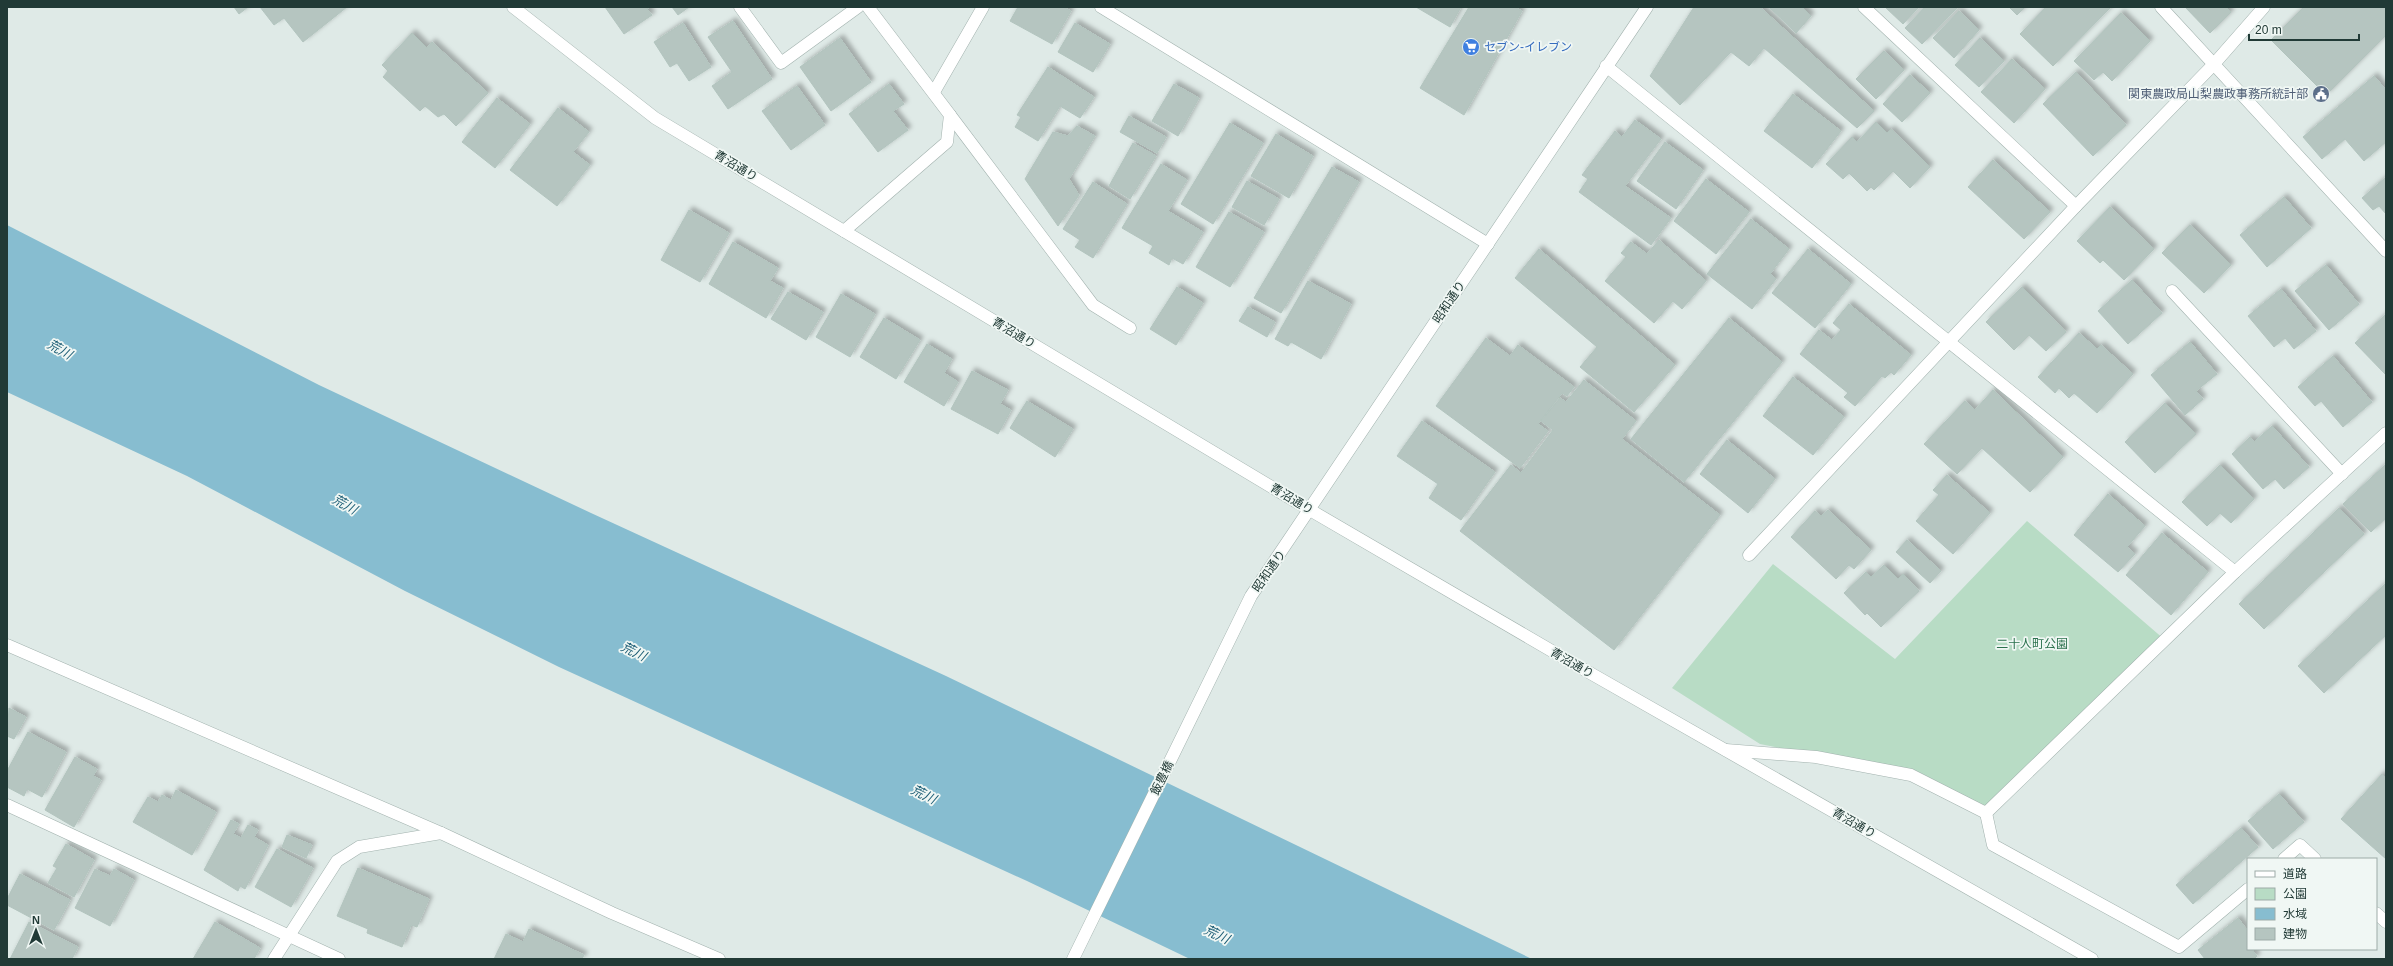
<svg xmlns="http://www.w3.org/2000/svg" width="2393" height="966" font-family="Helvetica,'Noto Sans JP',sans-serif">
  <style>
    .green { fill: #b8dcc5 }
    .water { fill: #87bdd0 }
    .building { fill: #b5c5c0; stroke: #b2c4be; filter: url(#shadow) }
    .lines { fill: none; stroke-linecap: round; stroke-linejoin: round }
    .service-casing { stroke: #a2b2ae; stroke-width: 13 }
    .minor-casing { stroke: #a2b2ae; stroke-width: 13 }
    .tertiary-casing { stroke: #a2b2ae; stroke-width: 13 }
    .service { stroke: #fff; stroke-width: 12 }
    .minor { stroke: #fff; stroke-width: 12 }
    .tertiary { stroke: #fff; stroke-width: 12 }
    .labels { text-anchor: middle; stroke-width: 3.5; stroke-linejoin: round; paint-order: stroke }
    .shop-label { font-size: 12px; fill: #366cbe; stroke: #f0f7f4; text-anchor: start }
    .service-label { font-size: 12px; fill: #4e5e75; stroke: #f0f7f4; text-anchor: end }
    .street-label { font-size: 12px; fill: #213a36; stroke: #f0f7f4 }
    .park-label { font-size: 12px; fill: #2b714d; stroke: #f0f7f4 }
    .water-label { font-size: 13px; font-style: italic; fill: #1c5d75; stroke: #f0f7f4 }
  </style>
  <defs>
    <filter id="shadow"><feDropShadow dx="3.5" dy="-3.5" stdDeviation="2" flood-color="#0004"/></filter>
  </defs>
  <rect width="100%" height="100%" fill="#dfeae7"/>
  <path class="green" d="M2027 521 2165 640 1986 813 1911 775 1760 744 1672 688 1773 564 1895 659Z"/>
  <path class="water" d="M7 225 319 385 591 513 946 676 1532 959H1190L1027 881 559 667 405 591 187 476 7 392Z"/>
  <g class="building">
    <path d="M234 7H248L239 14Z"/>
    <path d="M260 7H347L303 42 284 18 274 25Z"/>
    <path d="M605 7H650L647 9 652 15 624 34Z"/>
    <path d="M672 7H689L678 15Z"/>
    <path d="M1018 7H1063L1071 11 1052 44 1010 21Z"/>
    <path d="M1416 7H1461L1450 27Z"/>
    <path d="M1469 7H1514L1522 11 1464 115 1420 88Z"/>
    <path d="M1694 7H1760L1874 111 1857 128 1764 48 1749 66 1731 52 1680 105 1650 76Z"/>
    <path d="M1769 7H1802L1811 16 1796 33Z"/>
    <path d="M1885 7H1919L1903 24Z"/>
    <path d="M1925 7H1958L1922 44 1905 28Z"/>
    <path d="M2009 7H2025L2017 15Z"/>
    <path d="M2046 7H2111L2053 66 2020 34Z"/>
    <path d="M2185 7H2226L2231 12 2210 33Z"/>
    <path d="M2304 7H2386V35L2326 95 2271 40Z"/>
    <path d="M1959 11 1979 30 1954 58 1933 38Z"/>
    <path d="M2121 13 2150 41 2112 81 2103 72 2094 80 2074 61Z"/>
    <path d="M733 21 772 79 728 109 712 86 732 72 708 37Z"/>
    <path d="M683 23 711 67 689 81 677 63 670 67 654 42Z"/>
    <path d="M1075 23 1110 44 1093 72 1058 52Z"/>
    <path d="M412 33 427 48 432 42 488 93 456 126 444 114 438 117 425 106 420 111 383 77 388 71 382 65Z"/>
    <path d="M840 38 871 82 831 111 800 67Z"/>
    <path d="M1980 38 2004 61 1979 87 1955 65Z"/>
    <path d="M1884 51 1904 70 1876 99 1856 79Z"/>
    <path d="M2012 59 2045 89 2014 123 1981 92Z"/>
    <path d="M1048 67 1094 97 1080 118 1060 106 1038 141 1015 127 1021 117 1017 115Z"/>
    <path d="M2076 72 2126 125 2093 156 2043 104Z"/>
    <path d="M1910 75 1930 93 1902 122 1883 104Z"/>
    <path d="M2374 76 2386 90V142L2364 161 2345 139 2322 159 2303 137Z"/>
    <path d="M889 84 904 104 893 111 908 130 878 152 849 114Z"/>
    <path d="M1174 84 1199 98 1178 136 1152 121Z"/>
    <path d="M797 86 825 125 791 150 762 111Z"/>
    <path d="M1793 94 1841 131 1812 168 1764 131Z"/>
    <path d="M497 98 530 124 495 168 462 142Z"/>
    <path d="M558 108 589 132 573 152 590 165 557 206 510 170Z"/>
    <path d="M1129 116 1166 137 1157 153 1120 132Z"/>
    <path d="M1635 120 1661 139 1625 186 1671 218 1651 245 1579 192 1588 179 1582 175 1615 131 1622 137Z"/>
    <path d="M1876 122 1887 133 1891 129 1930 167 1910 188 1893 171 1874 190 1871 187 1867 191 1849 173 1843 179 1826 164 1852 137 1857 142Z"/>
    <path d="M1230 123 1263 143 1213 224 1181 204Z"/>
    <path d="M1077 126 1095 136 1069 179 1079 195 1058 226 1025 179 1053 132 1068 136Z"/>
    <path d="M1276 134 1313 156 1289 198 1251 176Z"/>
    <path d="M1665 142 1703 170 1676 209 1637 181Z"/>
    <path d="M1133 143 1156 156 1130 199 1109 186Z"/>
    <path d="M1993 160 2050 212 2024 239 1968 187Z"/>
    <path d="M1161 164 1187 180 1168 211 1203 232 1183 264 1172 258 1169 265 1149 253 1153 246 1122 228Z"/>
    <path d="M1332 167 1359 182 1281 313 1254 298Z"/>
    <path d="M2386 177V214L2379 206 2373 210 2362 198Z"/>
    <path d="M1706 179 1749 212 1716 254 1674 221Z"/>
    <path d="M1247 181 1279 199 1264 225 1232 207Z"/>
    <path d="M1093 182 1127 204 1093 258 1075 247 1080 240 1063 229Z"/>
    <path d="M2284 197 2311 228 2267 267 2240 235Z"/>
    <path d="M2110 207 2154 249 2124 280 2103 260 2100 263 2077 241Z"/>
    <path d="M689 210 729 233 700 282 661 260Z"/>
    <path d="M1229 212 1264 232 1230 287 1196 267Z"/>
    <path d="M1751 219 1789 249 1770 274 1776 279 1752 309 1707 274Z"/>
    <path d="M2190 225 2231 265 2204 293 2162 253Z"/>
    <path d="M1659 240 1706 281 1682 309 1673 301 1654 323 1605 281 1626 257 1621 253 1631 242 1647 254Z"/>
    <path d="M733 242 778 268 770 281 783 288 766 318 709 284Z"/>
    <path d="M1539 249 1675 365 1634 412 1580 367 1597 347 1515 278Z"/>
    <path d="M1808 249 1851 284 1815 328 1772 293Z"/>
    <path d="M2326 265 2359 304 2329 330 2295 291Z"/>
    <path d="M2132 280 2162 313 2128 344 2098 311Z"/>
    <path d="M1308 281 1351 304 1321 359 1291 342 1288 346 1275 339Z"/>
    <path d="M1177 287 1203 303 1176 345 1150 329Z"/>
    <path d="M2022 287 2066 332 2046 351 2029 335 2014 350 1986 322Z"/>
    <path d="M2281 289 2316 331 2294 349 2285 338 2274 347 2248 316Z"/>
    <path d="M788 292 823 312 806 340 771 319Z"/>
    <path d="M841 294 875 314 850 357 816 337Z"/>
    <path d="M1849 304 1911 355 1894 375 1891 372 1885 378 1882 376 1855 406 1844 397 1848 393 1800 354 1819 330 1832 340 1841 330 1833 323Z"/>
    <path d="M1248 307 1275 322 1267 337 1239 321Z"/>
    <path d="M2386 314V375L2355 343Z"/>
    <path d="M884 318 920 340 896 379 860 357Z"/>
    <path d="M1729 318 1782 362 1684 482 1631 439Z"/>
    <path d="M2079 333 2097 349 2101 345 2133 374 2097 413 2074 393 2069 398 2059 388 2055 393 2038 377Z"/>
    <path d="M1486 338 1510 356 1518 345 1574 387 1567 396 1562 393 1538 424 1548 431 1520 468 1436 406Z"/>
    <path d="M2190 342 2217 374 2196 391 2203 399 2185 415 2151 375Z"/>
    <path d="M927 344 952 359 944 373 958 382 944 406 904 382Z"/>
    <path d="M2333 356 2372 402 2343 427 2321 401 2315 406 2298 387Z"/>
    <path d="M972 371 1008 390 1000 404 1011 410 998 434 951 409Z"/>
    <path d="M1793 377 1844 417 1813 455 1763 416Z"/>
    <path d="M1584 380 1636 421 1622 439 1720 515 1614 650 1460 531 1511 465 1521 473 1553 430 1541 421 1560 398 1566 402Z"/>
    <path d="M1993 390 2063 457 2030 492 1982 448 1957 474 1924 444 1965 401 1975 410Z"/>
    <path d="M1027 401 1073 429 1055 457 1010 428Z"/>
    <path d="M2165 403 2196 434 2155 473 2125 442Z"/>
    <path d="M1422 421 1495 472 1461 520 1429 498 1438 484 1397 456Z"/>
    <path d="M2272 426 2309 467 2284 489 2275 479 2263 489 2232 454 2250 437 2254 442Z"/>
    <path d="M1727 440 1775 479 1748 513 1700 474Z"/>
    <path d="M2386 464V518L2371 532 2343 504Z"/>
    <path d="M2220 465 2254 499 2231 523 2220 513 2207 526 2182 502Z"/>
    <path d="M1947 475 1990 513 1953 554 1916 521 1939 495 1933 490Z"/>
    <path d="M2108 494 2145 526 2127 547 2135 554 2118 572 2074 535Z"/>
    <path d="M2339 508 2364 534 2264 629 2239 604Z"/>
    <path d="M1828 510 1871 550 1854 569 1849 565 1836 579 1791 537 1815 511 1821 516Z"/>
    <path d="M2162 533 2208 572 2171 615 2126 575Z"/>
    <path d="M1907 540 1941 571 1930 583 1896 552Z"/>
    <path d="M1884 565 1898 579 1903 574 1919 591 1881 627 1867 613 1865 615 1844 593 1866 572 1871 577Z"/>
    <path d="M2386 583V635L2324 693 2298 666Z"/>
    <path d="M9 708 26 717 14 739 7 736Z"/>
    <path d="M28 732 66 752 42 797 27 789 24 796 7 787V771Z"/>
    <path d="M75 757 97 769 93 776 101 780 74 827 45 810Z"/>
    <path d="M2382 774 2386 778V859L2341 819Z"/>
    <path d="M176 790 216 812 192 855 133 822 148 797 158 802 162 795 171 800Z"/>
    <path d="M2279 794 2304 822 2273 849 2248 821Z"/>
    <path d="M231 820 239 824 233 834 241 838 248 825 258 830 254 837 268 845 245 889 240 886 238 891 204 870Z"/>
    <path d="M2241 828 2258 847 2193 904 2176 885Z"/>
    <path d="M287 835 312 845 306 858 282 847Z"/>
    <path d="M66 844 94 860 74 897 48 883 57 868 53 866Z"/>
    <path d="M277 849 313 868 291 907 255 887Z"/>
    <path d="M358 868 429 899 417 927 411 925 402 947 367 933 368 929 337 916Z"/>
    <path d="M95 869 110 876 114 869 134 880 110 926 75 908Z"/>
    <path d="M20 874 70 900 54 930 7 905V899Z"/>
    <path d="M2238 918 2248 931V949H2255L2253 951 2257 956 2254 959H2205L2198 950Z"/>
    <path d="M29 922 78 947 72 959H10Z"/>
    <path d="M215 922 260 948 254 959H193Z"/>
    <path d="M529 929 584 955 582 959H494L506 934 523 942Z"/>
  </g>
  <g class="lines">
    <g class="service-casing">
      <g id="service">
        <path d="M7 805 339 959"/>
        <path d="M274 959 337 861 359 847 441 833"/>
      </g>
    </g>
    <g class="minor-casing">
      <g id="minor">
        <path d="M740 7 781 63 858 7"/>
        <path d="M1101 7 1488 244"/>
        <path d="M1864 7 2076 206"/>
        <path d="M2161 7 2386 251"/>
        <path d="M1606 66 2235 572"/>
        <path d="M934 92 983 7"/>
        <path d="M950 115 1093 305 1130 328"/>
        <path d="M844 231 947 142 950 115 868 7"/>
        <path d="M2172 291 2342 474"/>
        <path d="M1749 555 2076 206 2214 64 2264 7"/>
        <path d="M7 645 441 833 612 913 719 959"/>
        <path d="M1726 750 1816 757 1911 775 1986 813 2235 572 2386 433"/>
        <path d="M1986 813 1993 845 2179 947 2248 889"/>
        <path d="M2284 859 2300 845 2315 859"/>
        <path d="M2376 913 2386 922"/>
      </g>
    </g>
    <g class="tertiary-casing">
      <g id="tertiary">
        <path d="M513 7 655 118 1310 510 1576 665 2092 959"/>
        <path d="M1073 959 1251 596 1647 7"/>
      </g>
    </g>
    <use href="#service" class="service"/>
    <use href="#minor" class="minor"/>
    <use href="#tertiary" class="tertiary"/>
  </g>
  <defs>
    <g id="supermarket-disc" transform="scale(0.9)"><circle r="9.5" fill="#3f7fe0" stroke="#f0f7f4"/><path d="M-6-5.5h2.5l.6 2H6L4.5 2H-2.5L-4.4-4H-6ZM-1.5 3.2a1.3 1.3 0 1 0 .1 0ZM3 3.2a1.3 1.3 0 1 0 .1 0Z" fill="#fff"/></g>
    <g id="civic-disc" transform="scale(0.9)"><circle r="9.5" fill="#5c6f8a" stroke="#f0f7f4"/><path d="M-.6-6.5H3V-4.5H.6V-3L4-1V1h2V6H-6V1h2V-1L-.6-3ZM-1.2 2.5V6h2.4V2.5Z" fill="#fff"/></g>
  </defs>
  <g fill-rule="evenodd">
    <use href="#supermarket-disc" x="1471" y="47"/>
    <use href="#civic-disc" x="2321" y="94"/>
  </g>
  <g class="labels">
    <g class="shop-label">
      <text x="1484" y="51">セブン-イレブン</text>
    </g>
    <g class="service-label">
      <text x="2308" y="98">関東農政局山梨農政事務所統計部</text>
    </g>
    <g class="street-label">
      <text transform="translate(736 166) rotate(31)" y="4">青沼通り</text>
      <text transform="translate(1449 302) rotate(-56)" y="4">昭和通り</text>
      <text transform="translate(1014 333) rotate(31)" y="4">青沼通り</text>
      <text transform="translate(1292 499) rotate(31)" y="4">青沼通り</text>
      <text transform="translate(1269 571) rotate(-55)" y="4">昭和通り</text>
      <text transform="translate(1572 663) rotate(30)" y="4">青沼通り</text>
      <text transform="translate(1162 778) rotate(-64)" y="4">飯豊橋</text>
      <text transform="translate(1854 823) rotate(30)" y="4">青沼通り</text>
    </g>
    <g class="park-label">
      <text x="2032" y="648">二十人町公園</text>
    </g>
    <g class="water-label">
      <text transform="translate(60 349) rotate(29)" y="5">荒川</text>
      <text transform="translate(345 504) rotate(29)" y="5">荒川</text>
      <text transform="translate(634 651) rotate(26)" y="5">荒川</text>
      <text transform="translate(924 794) rotate(26)" y="5">荒川</text>
      <text transform="translate(1217 934) rotate(25)" y="5">荒川</text>
    </g>
  </g>
  <rect width="2393" height="966" fill="none" stroke="#213a36" stroke-width="16"/>
  <rect x="2247" y="858" width="130" height="92" fill="#f0f7f4" stroke="#9daba8"/>
  <rect x="2255" y="871" width="20" height="6" fill="#ffffff" stroke="#9daba8"/>
  <text x="2283" y="878" font-size="12" fill="#213a36">道路</text>
  <rect x="2255" y="888" width="20" height="12" fill="#b8dcc5" stroke="#9daba8"/>
  <text x="2283" y="898" font-size="12" fill="#213a36">公園</text>
  <rect x="2255" y="908" width="20" height="12" fill="#87bdd0" stroke="#9daba8"/>
  <text x="2283" y="918" font-size="12" fill="#213a36">水域</text>
  <rect x="2255" y="928" width="20" height="12" fill="#b5c5c0" stroke="#9daba8"/>
  <text x="2283" y="938" font-size="12" fill="#213a36">建物</text>
  <g transform="translate(36 930)" stroke="#f0f7f4" stroke-width="3" paint-order="stroke">
  <path d="M0-3L7 15L0 10L-7 15Z" fill="#213a36"/>
  <text y="-6" font-size="11" font-weight="bold" text-anchor="middle" fill="#213a36">N</text>
  </g>
  <path d="M2249 34v6h110v-6" fill="none" stroke="#213a36" stroke-width="2"/>
  <text x="2255" y="34" font-size="12" fill="#213a36" stroke="#f0f7f4" stroke-width="3" paint-order="stroke">20 m</text>
</svg>
